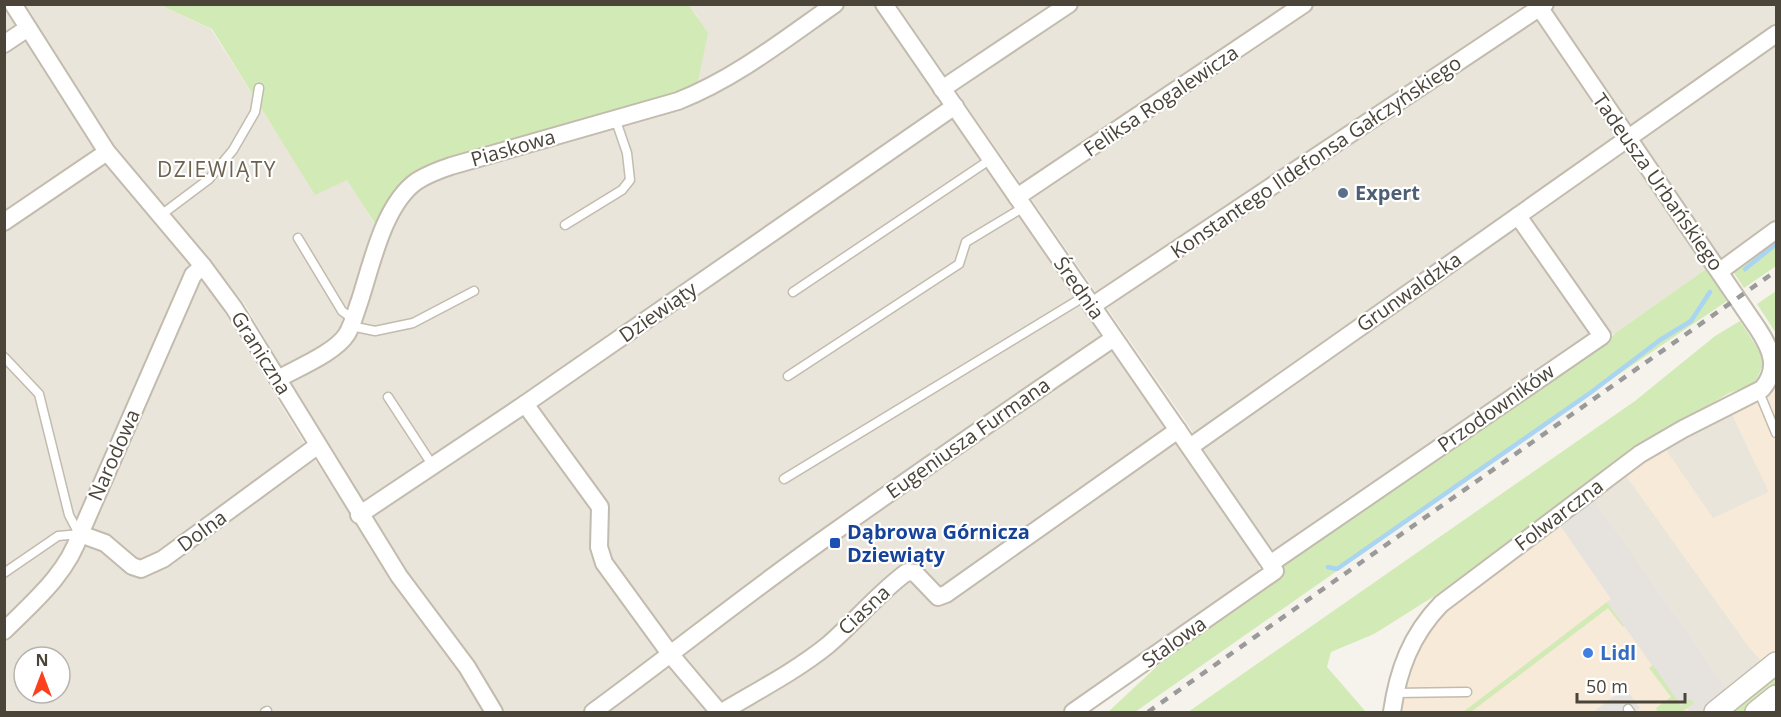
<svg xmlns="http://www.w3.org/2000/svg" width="1781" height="717" font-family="'Open Sans',sans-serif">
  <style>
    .residential { fill: #eae5da; fill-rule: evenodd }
    .commercial { fill: #f7ead8 }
    .industrial { fill: #e6e2dd }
    .green { fill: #d2eab5 }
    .parking { fill: #e5e3e0 }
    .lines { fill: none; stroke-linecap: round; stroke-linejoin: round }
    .stream { stroke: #a9d4f2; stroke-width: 4.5 }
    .service-casing { stroke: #c2bbae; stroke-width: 11 }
    .minor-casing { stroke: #c2bbae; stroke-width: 20 }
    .tertiary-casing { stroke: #c2bbae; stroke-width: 24 }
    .service { stroke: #fff; stroke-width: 8 }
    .minor { stroke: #fff; stroke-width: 16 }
    .tertiary { stroke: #fff; stroke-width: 21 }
    .rail { stroke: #9a9a9a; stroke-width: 4.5; stroke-dasharray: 8 8; stroke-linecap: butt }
    .service-dot { fill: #5c6f8a; stroke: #fff; stroke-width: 2 }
    .transit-dot { fill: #1a4fb4; stroke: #fff; stroke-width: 2 }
    .shop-dot { fill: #3f7fe0; stroke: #fff; stroke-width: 2 }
    .labels { text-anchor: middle; stroke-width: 4.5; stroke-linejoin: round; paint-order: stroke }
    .street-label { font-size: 20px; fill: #4b4439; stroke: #fff }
    .service-label { font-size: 20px; font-weight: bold; fill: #4e5e75; stroke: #fff; text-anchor: start }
    .transit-label { font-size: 20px; font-weight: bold; fill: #164399; stroke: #fff; text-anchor: start }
    .shop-label { font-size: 20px; font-weight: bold; fill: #366cbe; stroke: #fff; text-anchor: start }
    .neighbourhood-label { font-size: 21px; letter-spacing: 1.5px; fill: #6e6250; stroke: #fff }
  </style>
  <rect width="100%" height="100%" fill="#f6f3ec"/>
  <g class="residential">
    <path d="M4 5 105 162 203 277 304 443 409 606 452 661 485 712H5ZM24 657H60V693H24Z"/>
    <path d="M25 5H160L211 29 315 194 347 179 375 225 396 192 698 17 689 5H874L1259 560V573L1063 712H503L475 665 394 558 244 303 115 147Z"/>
    <path d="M897 5H1776V222L1731 255 1706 269 1614 334 1589 342 1277 553 1268 549 1188 425Z"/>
    <path d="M1731 412 1769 492 1713 519 1664 447Z"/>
    <path d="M1625 474 1749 647 1764 664 1729 692 1593 498Z"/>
  </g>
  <g class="commercial">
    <path d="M1776 389V653L1764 664 1749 647 1625 474 1664 447 1713 518 1769 492 1731 412Z"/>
    <path d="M1559 524 1611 599 1607 602 1681 705 1684 704 1690 712H1398L1415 647 1438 616Z"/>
  </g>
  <path class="industrial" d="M1593 498 1729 692 1703 712H1690L1684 704 1681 706 1607 602 1611 599 1559 524Z"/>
  <g class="green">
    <path d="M160 5H689L708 33 697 86 634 107 429 167 377 227 347 180 315 195 212 29Z"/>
    <path d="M1776 237V266L1744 288 1732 270Z"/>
    <path d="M1706 269 1727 301 1606 383 1135 712H1108L1167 657 1236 603 1281 575 1284 557 1591 349 1608 343 1614 334Z"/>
    <path d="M1776 291V333L1757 304Z"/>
    <path d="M1740 321 1762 355V367L1756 381 1749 386 1729 393 1642 445 1479 568 1374 634 1331 652 1327 667 1366 712H1188L1635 401 1715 336Z"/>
    <path d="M1607 602 1624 626 1623 627 1608 608 1471 712H1463Z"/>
    <path d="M1653 665 1681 706 1690 699 1694 703 1682 712H1654L1657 710 1656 708 1671 697 1649 668Z"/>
    <path d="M1776 671V687L1745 712H1726Z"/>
  </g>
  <path class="parking" d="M1625 688 1640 708 1634 712H1593Z"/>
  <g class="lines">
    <g class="stream">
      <path d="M1745 269 1776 244"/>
      <path d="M1328 567 1337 569 1590 393 1660 340 1691 321 1710 292"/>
    </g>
    <g class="service-casing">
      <g id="service">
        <path d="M161 215 209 179 233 150 255 112 259 88"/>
        <path d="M565 225 622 190 630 180 627 153 615 118"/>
        <path d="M298 238 342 311 353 319"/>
        <path d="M793 292 991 159"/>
        <path d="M351 326 375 331 413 323 474 291"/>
        <path d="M4 357 39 394 69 515 79 534"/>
        <path d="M788 376 959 264 966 242 1024 207"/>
        <path d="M1759 392 1776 433"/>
        <path d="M388 397 433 466"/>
        <path d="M784 479 1085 296"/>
        <path d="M4 573 58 536 80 534"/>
        <path d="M1395 693 1467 692"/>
        <path d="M1628 709 1630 712"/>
        <path d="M265 712 267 711"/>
      </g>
    </g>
    <g class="minor-casing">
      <g id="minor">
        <path d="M13 4 107 152 203 266 234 308 399 576 467 667 494 712"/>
        <path d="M884 4 1275 571 1073 712"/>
        <path d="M4 44 28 28"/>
        <path d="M942 89 1069 4"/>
        <path d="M1017 197 1304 4"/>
        <path d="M4 222 107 152"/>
        <path d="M1720 271 1776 230"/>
        <path d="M1092 306 1545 4"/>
        <path d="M278 379C297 368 335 353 347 334 353 324 356 311 360 300 372 263 384 204 417 181 428 174 439 170 451 166L678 101C736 78 785 39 835 4"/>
        <path d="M525 404 600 507 599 547 604 563 671 655 719 712"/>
        <path d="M1190 447 1776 34"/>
        <path d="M359 515 525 404 955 106"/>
        <path d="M80 534 105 543 132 566 141 569 163 559 317 446"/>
        <path d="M1270 564 1602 336 1518 216"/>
        <path d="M4 631C33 602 67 574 80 534L193 275 203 266"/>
        <path d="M593 712C675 652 754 588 837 530 929 465 1021 401 1114 338"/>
        <path d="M722 712C757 691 796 671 828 645 855 622 878 593 907 572L915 573 938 597 946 594 1178 430"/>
        <path d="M1392 712C1398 670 1411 635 1441 604L1640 454 1683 429 1762 389C1780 368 1771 349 1758 329L1537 4"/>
      </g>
    </g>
    <g class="tertiary-casing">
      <g id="tertiary">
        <path d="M1715 712 1776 663"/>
        <path d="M1756 712 1776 696"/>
      </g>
    </g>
    <use href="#service" class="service"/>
    <use href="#minor" class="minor"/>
    <use href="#tertiary" class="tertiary"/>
    <path class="rail" d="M1148 712 1776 271"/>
  </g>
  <circle class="service-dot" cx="1343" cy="193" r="6"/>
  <rect class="transit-dot" x="829" y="537" width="12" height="12" rx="3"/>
  <circle class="shop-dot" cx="1588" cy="653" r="6"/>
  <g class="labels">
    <g class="street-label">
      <text transform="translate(1161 101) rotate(-34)" y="7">Feliksa Rogalewicza</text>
      <text transform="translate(513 148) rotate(-16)" y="7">Piaskowa</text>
      <text transform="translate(1316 157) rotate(-34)" y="7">Konstantego Ildefonsa Gałczyńskiego</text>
      <text transform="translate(1658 182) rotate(55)" y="7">Tadeusza Urbańskiego</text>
      <text transform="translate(1079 288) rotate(55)" y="7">Średnia</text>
      <text transform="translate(1409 292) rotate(-35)" y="7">Grunwaldzka</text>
      <text transform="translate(658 312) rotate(-35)" y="7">Dziewiąty</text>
      <text transform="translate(261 353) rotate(58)" y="7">Graniczna</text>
      <text transform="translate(1496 408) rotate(-35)" y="7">Przodowników</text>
      <text transform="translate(968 438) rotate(-35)" y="7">Eugeniusza Furmana</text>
      <text transform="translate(114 455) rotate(-66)" y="7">Narodowa</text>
      <text transform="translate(1559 515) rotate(-37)" y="7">Folwarczna</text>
      <text transform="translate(202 531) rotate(-36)" y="7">Dolna</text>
      <text transform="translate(864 610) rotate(-43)" y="7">Ciasna</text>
      <text transform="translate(1174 642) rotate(-35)" y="7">Stalowa</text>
    </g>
    <g class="service-label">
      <text x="1355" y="200">Expert</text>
    </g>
    <g class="transit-label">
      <text x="847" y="539">Dąbrowa Górnicza<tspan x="847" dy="23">Dziewiąty</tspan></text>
    </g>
    <g class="shop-label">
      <text x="1600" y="660">Lidl</text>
    </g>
    <g class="neighbourhood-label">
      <text x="217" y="177">DZIEWIĄTY</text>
    </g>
  </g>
  <rect width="1781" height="717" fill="none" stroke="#4b4439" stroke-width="12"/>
  <g transform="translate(42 675)"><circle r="28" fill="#ffffff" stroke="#b7b4b0" stroke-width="1.5"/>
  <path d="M0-4.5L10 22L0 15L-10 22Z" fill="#fc3f1d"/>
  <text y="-9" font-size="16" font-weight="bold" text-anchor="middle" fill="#4b4439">N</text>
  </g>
  <path d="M1577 693v9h108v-9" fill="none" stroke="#4b4439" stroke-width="3"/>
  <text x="1586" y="693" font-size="18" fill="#4b4439" stroke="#ffffff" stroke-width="4.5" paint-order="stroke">50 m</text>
</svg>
